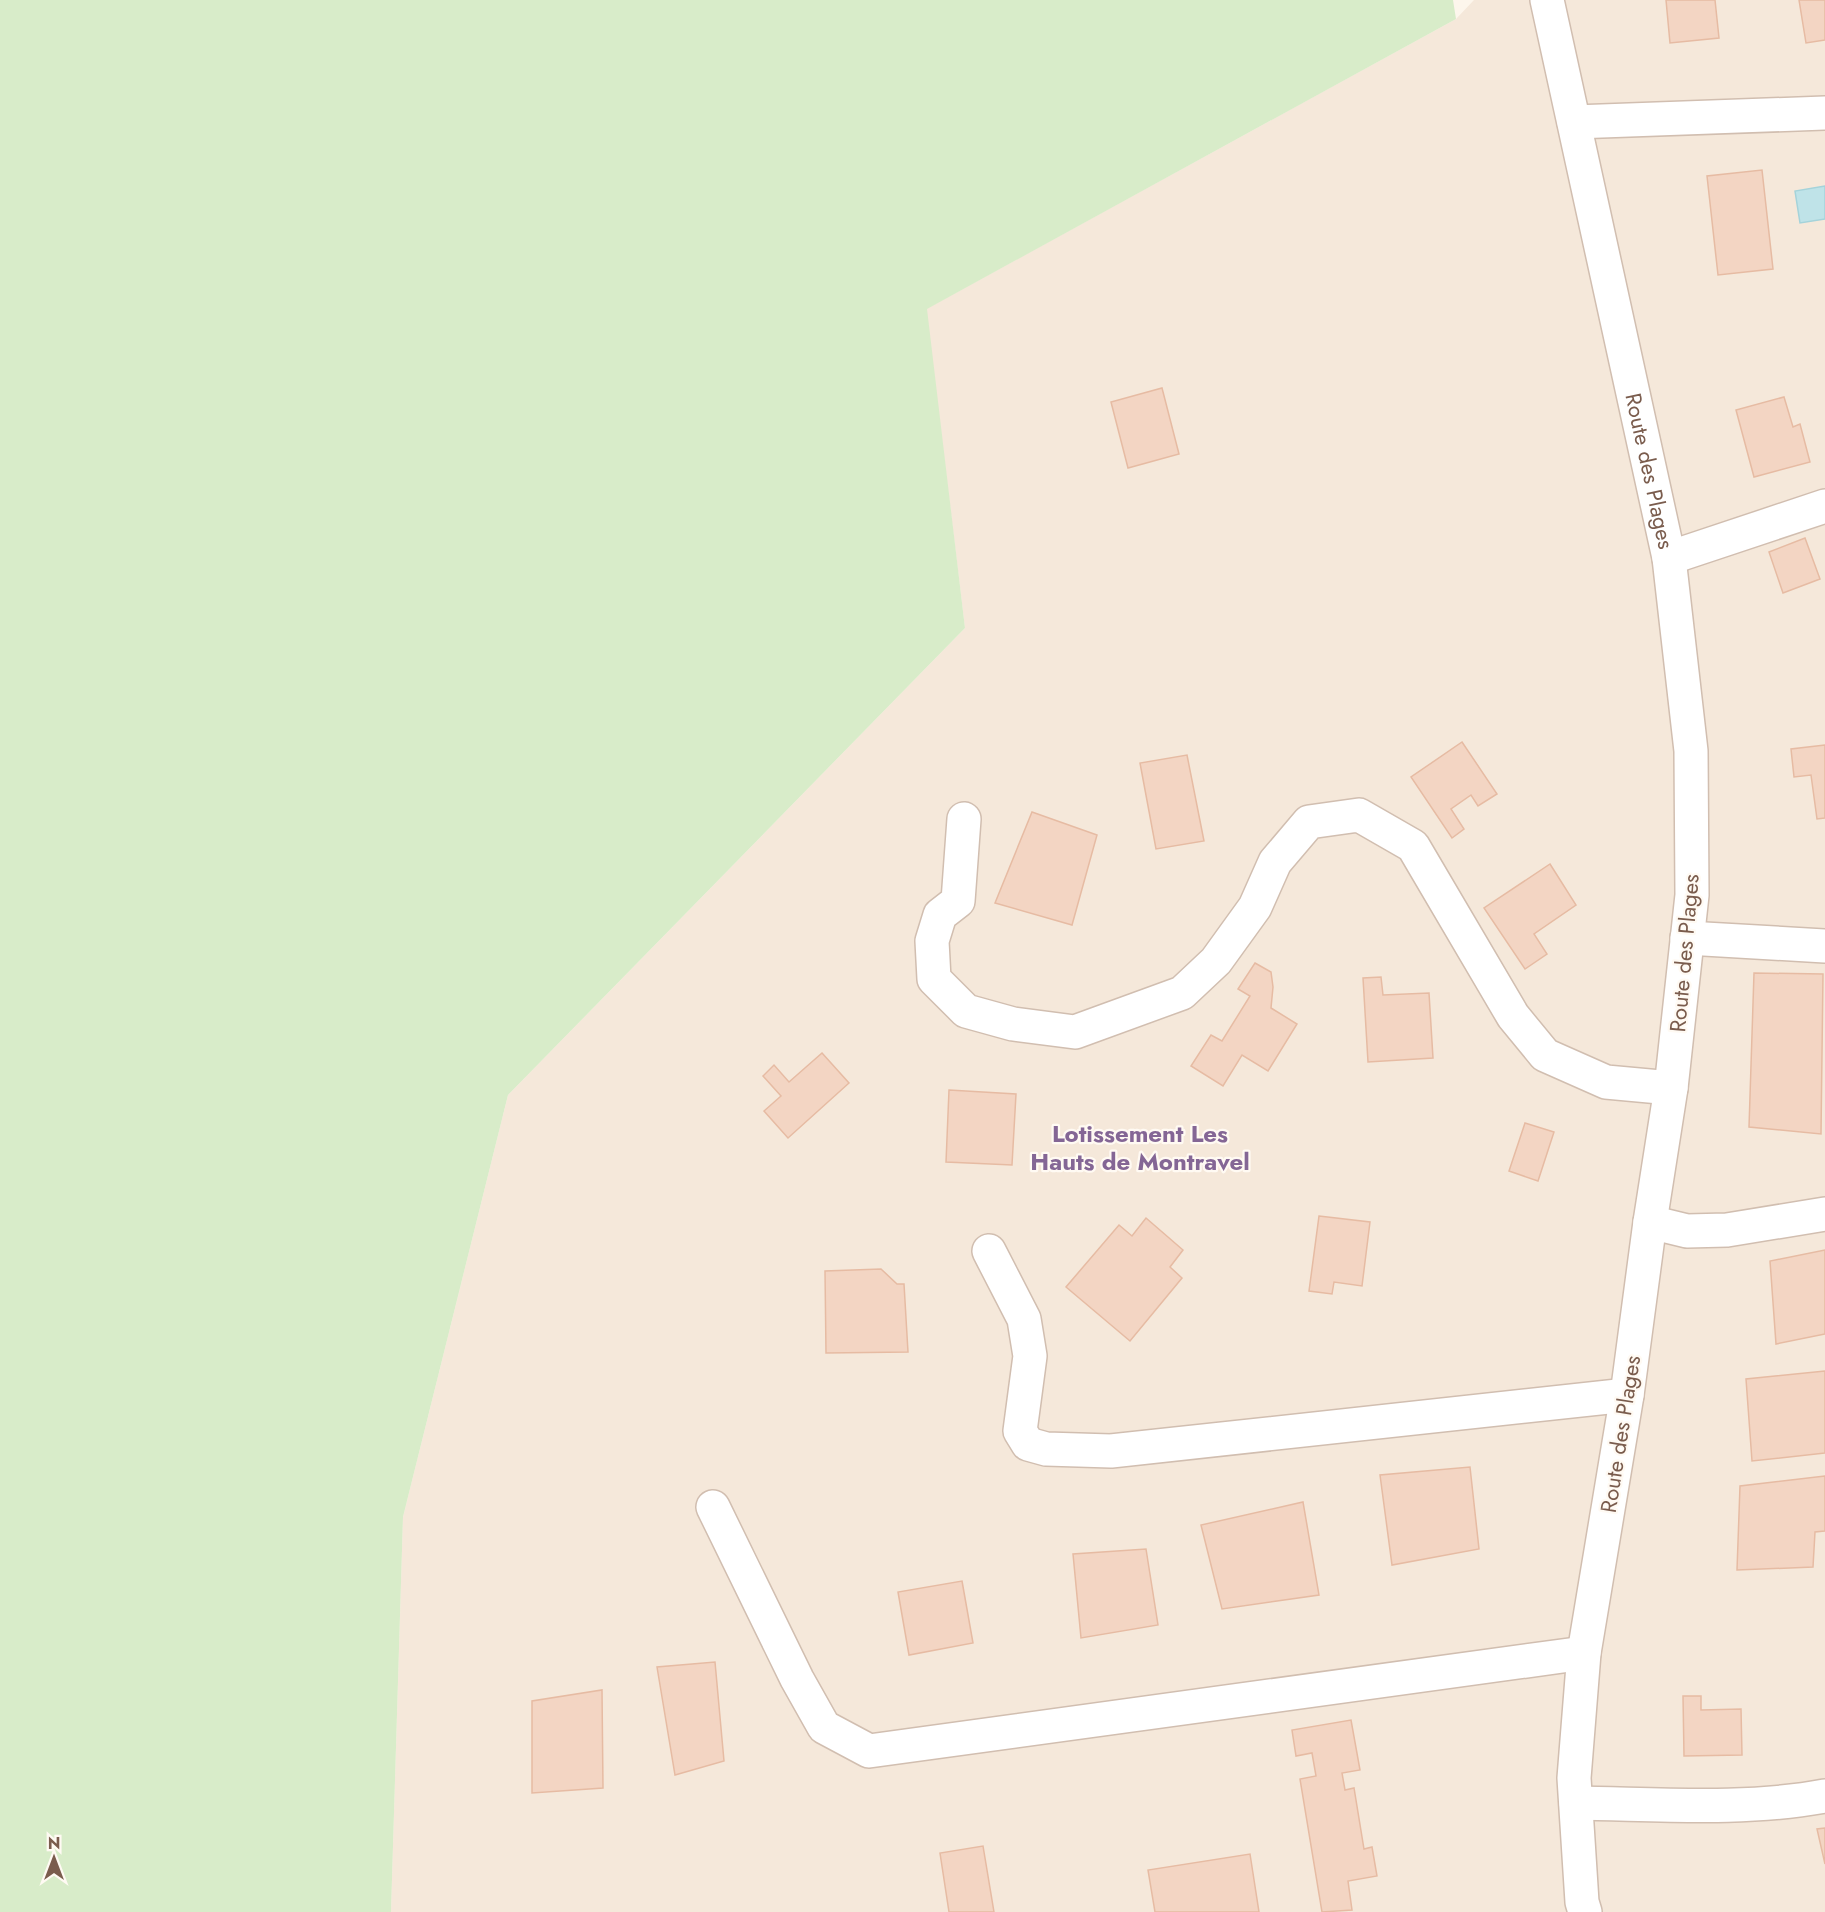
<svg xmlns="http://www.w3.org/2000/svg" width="1825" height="1912" font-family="Jost,sans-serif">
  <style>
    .residential { fill: #f5e8da }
    .green { fill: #d8ecc9 }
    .water { fill: #bfe3e8; stroke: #a5d3da; stroke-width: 1.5 }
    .building { fill: #f3d5c3; stroke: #e6bba3; stroke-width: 1.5 }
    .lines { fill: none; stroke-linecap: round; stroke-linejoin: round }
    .minor-casing { stroke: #d1beb0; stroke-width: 36 }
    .minor { stroke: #fff; stroke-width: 33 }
    .labels { text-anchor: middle; stroke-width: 4.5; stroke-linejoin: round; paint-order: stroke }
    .street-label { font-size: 22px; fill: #7a5c4d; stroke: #fffaf3 }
    .neighbourhood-label { font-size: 24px; font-weight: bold; fill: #846695; stroke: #fffaf3 }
  </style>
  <rect width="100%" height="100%" fill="#fdf6ec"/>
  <path class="residential" d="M1474 0H1825V1912H391L403 1517 508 1095 965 628 926 309 1456 19Z"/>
  <path class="green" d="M0 0H1453L1456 19 927 309 965 628 508 1095 403 1517 391 1912H0Z"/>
  <path class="water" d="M1825 186V219L1800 223 1795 191Z"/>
  <g class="building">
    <path d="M1666 0H1715L1719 38 1670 43Z"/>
    <path d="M1799 0H1825V40L1806 43Z"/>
    <path d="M1762 170 1773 269 1718 275 1707 176Z"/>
    <path d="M1162 388 1179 454 1128 468 1111 402Z"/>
    <path d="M1784 397 1793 427 1800 424 1810 462 1754 477 1736 410Z"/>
    <path d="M1805 538 1820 579 1783 593 1769 552Z"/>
    <path d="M1462 742 1497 794 1478 806 1471 795 1451 809 1464 829 1452 838 1411 777Z"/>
    <path d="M1825 745V818L1817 819 1811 775 1794 777 1791 749Z"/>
    <path d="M1187 755 1204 841 1156 849 1140 763Z"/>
    <path d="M1032 812 1097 835 1072 925 995 903Z"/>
    <path d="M1550 864 1576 905 1534 934 1547 954 1525 969 1484 908Z"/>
    <path d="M1255 963 1271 972 1273 987 1271 1008 1297 1024 1268 1071 1242 1055 1223 1086 1191 1066 1211 1035 1222 1041 1250 996 1238 989Z"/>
    <path d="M1754 973 1823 974 1821 1134 1749 1127Z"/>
    <path d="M1381 977 1383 995 1429 993 1433 1058 1368 1062 1363 978Z"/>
    <path d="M822 1053 849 1083 788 1138 764 1111 781 1096 763 1076 774 1065 789 1082Z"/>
    <path d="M949 1090 1016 1094 1012 1165 946 1162Z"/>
    <path d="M1525 1123 1554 1132 1538 1181 1509 1171Z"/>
    <path d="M1319 1216 1370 1222 1362 1286 1334 1282 1332 1294 1309 1291Z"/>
    <path d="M1146 1218 1183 1250 1170 1267 1182 1278 1130 1341 1066 1287 1119 1225 1132 1236Z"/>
    <path d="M1825 1250V1334L1776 1344 1770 1261Z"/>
    <path d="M881 1269 897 1284H904L908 1352 826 1353 825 1271Z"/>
    <path d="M1825 1371V1453L1752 1461 1746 1379Z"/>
    <path d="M1470 1467 1479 1549 1392 1565 1380 1475Z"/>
    <path d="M1825 1476V1531L1815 1532 1813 1567 1737 1570 1740 1486Z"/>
    <path d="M1303 1502 1319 1595 1222 1609 1201 1525Z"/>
    <path d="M1146 1549 1158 1625 1081 1638 1073 1554Z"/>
    <path d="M962 1581 973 1643 909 1655 898 1592Z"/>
    <path d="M715 1662 724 1761 675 1775 657 1667Z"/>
    <path d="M602 1690 603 1788 532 1793V1701Z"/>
    <path d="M1683 1696H1701V1710L1741 1709 1742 1755 1684 1756Z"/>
    <path d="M1351 1720 1360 1770 1342 1773 1345 1790 1354 1788 1364 1849 1372 1847 1377 1876 1348 1881 1352 1910 1322 1912 1300 1779 1316 1776 1312 1753 1296 1756 1292 1730Z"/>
    <path d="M1825 1828V1864L1817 1829Z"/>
    <path d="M983 1846 994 1912H949L940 1853Z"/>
    <path d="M1250 1854 1259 1912H1155L1148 1870Z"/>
  </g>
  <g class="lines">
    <g class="minor-casing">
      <g id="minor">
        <path id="s1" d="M1547 0 1669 558 1691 751 1692 895 1671 1088 1650 1222 1627 1395 1584 1653 1574 1778 1582 1902 1585 1912"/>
        <path d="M1574 122 1825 113"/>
        <path d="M1669 558 1825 506"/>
        <path d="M964 819 958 901 940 915 932 941 934 979 966 1011 1013 1024 1075 1032 1182 993 1216 961 1255 907 1275 862 1309 822 1359 815 1413 846 1513 1016 1545 1055 1606 1082 1671 1088"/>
        <path d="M1687 938 1825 946"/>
        <path d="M1650 1222 1687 1231 1727 1230 1825 1214"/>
        <path d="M989 1251 1024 1319 1030 1356 1020 1431 1028 1444 1046 1449 1111 1451 1627 1395"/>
        <path d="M713 1507 797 1679 824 1727 869 1751 1584 1653"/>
        <path d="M1576 1803C1657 1804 1746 1811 1825 1796"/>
      </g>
    </g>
    <use href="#minor" class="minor"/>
  </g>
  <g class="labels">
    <g class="street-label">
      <text dy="8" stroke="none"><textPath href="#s1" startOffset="482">Route des Plages</textPath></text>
      <text transform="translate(1684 953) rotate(-85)" y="8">Route des Plages</text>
      <text transform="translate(1620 1434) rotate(-81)" y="8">Route des Plages</text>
    </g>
    <g class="neighbourhood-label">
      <text x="1140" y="1142">Lotissement Les<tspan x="1140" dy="28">Hauts de Montravel</tspan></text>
    </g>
  </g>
  <g transform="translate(54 1858)" stroke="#fffaf3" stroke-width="4.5" paint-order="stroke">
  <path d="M0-4.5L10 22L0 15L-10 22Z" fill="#7a5c4d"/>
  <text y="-9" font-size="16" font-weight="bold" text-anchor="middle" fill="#7a5c4d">N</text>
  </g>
</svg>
